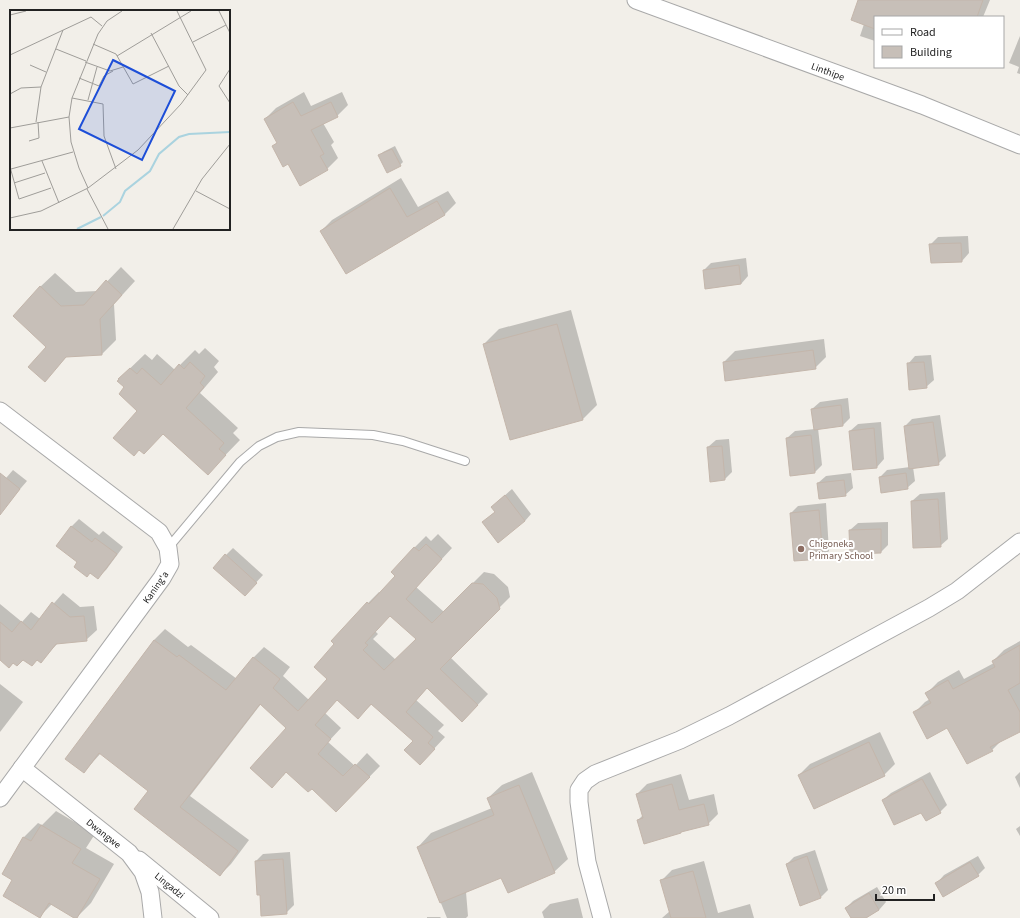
<svg xmlns="http://www.w3.org/2000/svg" width="1020" height="918" font-family="'Source Sans 3',sans-serif">
  <style>
    .shadow { fill: #0003; fill-rule: evenodd }
    .building { fill: #c7bfb8; stroke: #c4b6ab; fill-rule: evenodd }
    .lines { fill: none; stroke-linecap: round; stroke-linejoin: round }
    .lane-casing { stroke: #a9a9a9; stroke-width: 10 }
    .street-casing { stroke: #a9a9a9; stroke-width: 19 }
    .lane { stroke: #fff; stroke-width: 8 }
    .street { stroke: #fff; stroke-width: 17 }
    .education-dot { fill: #8d6e63; stroke: #fff; stroke-width: 1.5 }
    .labels { text-anchor: middle; stroke-width: 4; stroke-linejoin: round; paint-order: stroke }
    .street-label { font-size: 10px; fill: #222; stroke: #fff }
    .education-label { font-size: 10px; fill: #785e54; stroke: #fff; text-anchor: start }
    .inset-river { fill: none; stroke: #aad3df; stroke-width: 2 }
    .inset-road { fill: none; stroke: #9f9d99; stroke-width: 1 }
    .view { fill: #1d4ed8; fill-opacity: 0.15; stroke: #1d4ed8; stroke-width: 2 }
    .inset-edge { fill: none; stroke: #222; stroke-width: 2 }
  </style>
  <rect width="100%" height="100%" fill="#f2efe9"/>
  <g class="shadow">
    <path d="M859 0H990L983 17H875V41L860 36 864 24Z"/>
    <path d="M1020 36V74L1017 73 1019 67 1009 63Z"/>
    <path d="M304 92 311 106 342 92 348 105 337 116 323 123 334 142 331 145 338 158 327 169 288 163 273 146 278 142 265 119 276 108Z"/>
    <path d="M395 146 403 162 400 165 380 156 383 152Z"/>
    <path d="M401 178 418 207 448 191 456 203 445 214 346 273 321 231 332 220Z"/>
    <path d="M968 236 969 253 962 261 930 245 938 237Z"/>
    <path d="M746 258 748 276 741 284 706 288 704 270 711 263Z"/>
    <path d="M121 267 135 281 114 304 116 340 102 354 67 356 45 380 48 346 40 287 55 273 76 292 98 291Z"/>
    <path d="M571 310 597 405 583 419 484 344 499 329Z"/>
    <path d="M824 339 826 357 815 368 724 362 735 351Z"/>
    <path d="M205 348 219 361 214 367 218 372 200 393 238 428 233 433 240 440 208 473 164 433 140 449 139 411 119 379 145 354 152 360 157 354 175 370 195 350 199 354Z"/>
    <path d="M931 355 934 380 926 387 908 364 915 356Z"/>
    <path d="M848 398 850 418 843 425 818 428 822 465 815 472 787 438 795 431 815 429 812 409 820 402Z"/>
    <path d="M940 415 946 456 938 464 913 467 915 481 907 488 880 477 887 470 910 467 905 426 912 419Z"/>
    <path d="M881 422 884 459 877 467 854 469 850 431 858 424Z"/>
    <path d="M729 439 732 472 725 479 708 447 716 440Z"/>
    <path d="M13 470 27 481 3 509 0 507V485Z"/>
    <path d="M851 473 853 488 845 495 818 483 826 476Z"/>
    <path d="M512 489 531 514 525 521 483 522 496 511 492 507Z"/>
    <path d="M945 492 948 539 940 546 912 501 920 494Z"/>
    <path d="M826 503 829 551 822 558 791 513 798 506Z"/>
    <path d="M79 519 99 535 103 531 123 547 106 570 98 577 79 562 71 527Z"/>
    <path d="M888 522V545L881 552 851 553 850 530 858 523Z"/>
    <path d="M438 534 452 548 416 587 444 612 484 572 494 574 508 587 510 597 450 657 488 694 473 710 428 687 416 700 444 725 438 731 445 737 431 752 414 741 372 704 358 717 337 699 325 713 341 728 328 742 355 766 367 753 380 766 336 811 312 787 287 771 283 776 288 728 261 704 190 796 249 840 231 864 220 875 149 791 101 753 84 772 66 759 154 640 165 629 188 647 191 645 237 679 253 658 264 647 290 667 283 676 309 700 328 679 336 644 332 641 368 603 379 592 380 593 396 576 392 572 415 547 426 536 431 541ZM390 615 417 639 396 660 373 639 378 634 375 631Z"/>
    <path d="M233 548 263 575 252 587 226 555Z"/>
    <path d="M63 593 80 607 94 606 97 630 86 640 58 643 41 661 38 659H23L14 662 9 667 0 659V604L22 622 31 612 40 619Z"/>
    <path d="M1020 641V731L1002 740 992 750 948 727 914 713 925 702 930 699 927 693 938 682 959 670 964 679 994 663 993 661 1004 650Z"/>
    <path d="M0 684 23 702 0 732Z"/>
    <path d="M880 732 895 764 884 775H799L810 764Z"/>
    <path d="M532 772 568 859 554 872 502 877 466 892 468 916 466 918H447L418 847 431 833 492 808 488 798 502 785Z"/>
    <path d="M930 772 947 805 940 812H922L883 800 891 793Z"/>
    <path d="M1020 772V788L1015 777Z"/>
    <path d="M681 774 689 800 714 794 718 814 708 824 638 820 643 815 637 794 647 784Z"/>
    <path d="M56 811 95 834 86 848 114 864 91 903 76 918 52 904 40 916 13 880 3 873 24 837 38 823 42 825Z"/>
    <path d="M1020 826V836L1016 829Z"/>
    <path d="M815 850 828 890 821 897 787 864 794 857Z"/>
    <path d="M290 852 294 905 286 913 256 861 263 854Z"/>
    <path d="M978 856 985 868 978 875 937 883 944 875Z"/>
    <path d="M704 861 718 913 750 904 754 918H662L670 911 661 881 672 870Z"/>
    <path d="M877 887 886 902 879 910 865 918H852L846 908 853 901Z"/>
    <path d="M578 898 583 918H544L542 912 550 904Z"/>
    <path d="M427 917H440L441 918H427Z"/>
  </g>
  <g class="building">
    <path d="M858 0H983L977 17H875V29L851 20Z"/>
    <path d="M293 102 301 116 331 102 338 117 311 130 324 154 320 156 328 170 300 186 288 164 283 167 272 146 277 143 264 119Z"/>
    <path d="M392 149 401 166 387 173 378 155Z"/>
    <path d="M390 188 407 217 437 201 445 215 346 274 320 231Z"/>
    <path d="M961 243 962 262 931 263 929 244Z"/>
    <path d="M739 265 741 284 705 289 703 270Z"/>
    <path d="M106 280 122 295 100 319 102 355 66 357 45 382 28 367 46 347 13 316 40 286 61 306 84 305Z"/>
    <path d="M557 324 583 420 510 440 483 344Z"/>
    <path d="M813 350 816 369 725 381 723 362Z"/>
    <path d="M190 362 205 376 200 383 204 387 186 408 224 443 219 449 226 455 208 475 163 434 144 454 139 450 134 456 113 438 137 411 119 394 124 387 117 381 119 380 118 379 130 368 137 374 142 368 161 385 179 364 184 369Z"/>
    <path d="M924 362 927 388 909 390 907 363Z"/>
    <path d="M841 405 843 426 814 430 811 409Z"/>
    <path d="M933 422 939 465 909 469 904 426Z"/>
    <path d="M874 428 877 468 853 470 849 431Z"/>
    <path d="M811 435 815 473 790 476 786 438Z"/>
    <path d="M722 446 725 480 710 482 707 447Z"/>
    <path d="M0 473 20 489 0 515Z"/>
    <path d="M906 473 908 489 881 493 879 477Z"/>
    <path d="M844 480 846 496 819 499 817 483Z"/>
    <path d="M505 495 525 521 498 543 482 522 495 512 491 507Z"/>
    <path d="M938 499 941 547 913 548 911 501Z"/>
    <path d="M819 510 823 559 794 561 790 513Z"/>
    <path d="M71 526 92 542 95 538 117 554 98 579 90 573 87 577 74 567 77 562 56 546Z"/>
    <path d="M881 529V553L850 554 849 530Z"/>
    <path d="M426 544 442 559 406 599 432 623 472 583 483 584 497 598 500 609 440 669 478 705 462 722 427 688 406 712 433 737 428 743 435 749 420 765 404 750 413 741 371 704 358 719 337 700 315 725 331 739 318 754 343 776 355 764 370 777 336 812 312 789 308 792 286 772 272 788 250 768 286 728 260 704 180 807 238 851 220 876 134 809 148 791 99 753 84 773 65 759 154 640 177 657 179 655 226 690 253 657 280 679 273 688 298 711 327 679 314 667 334 644 331 641 367 602 369 604 395 576 391 572 414 547 419 551ZM390 616 416 639 384 670 363 650 368 645 365 643Z"/>
    <path d="M225 554 257 583 245 596 213 568Z"/>
    <path d="M52 602 70 617 84 616 87 641 56 644 41 663 37 660 32 666 23 660 17 666 13 663 9 668 0 660V622L12 632 21 621 31 630Z"/>
    <path d="M1020 645V683L1008 690 1020 712V732L990 747 993 751 967 764 947 728 927 739 913 712 931 703 925 693 948 680 953 689 995 667 992 661Z"/>
    <path d="M869 742 885 776 814 809 798 775Z"/>
    <path d="M922 779 941 813 926 821 921 813 894 825 882 800Z"/>
    <path d="M672 784 679 810 704 804 709 825 681 832V833L644 844 637 820 643 818 636 794Z"/>
    <path d="M519 785 555 873 508 893 501 878 440 903 417 847 494 815 487 798Z"/>
    <path d="M41 825 81 849 72 863 100 879 77 918H74L49 903 40 918 3 896 12 880 2 874 23 837 31 841Z"/>
    <path d="M807 856 821 898 800 906 786 864Z"/>
    <path d="M283 859 287 914 261 916 260 895H257L255 861Z"/>
    <path d="M970 862 979 876 943 897 935 883Z"/>
    <path d="M693 871 706 918H671L660 880Z"/>
    <path d="M869 893 879 910 866 918H851L845 908Z"/>
  </g>
  <g class="lines">
    <g class="lane-casing">
      <path id="lane" d="M168 548 240 462 259 446 277 437 299 432 373 435 403 441 465 461"/>
    </g>
    <g class="street-casing">
      <g id="street">
        <path d="M636 0 922 105 1020 145"/>
        <path d="M0 411 159 532 168 548 170 564 162 578 0 798"/>
        <path d="M22 768 129 853 143 872 150 892 153 918"/>
        <path d="M139 860 210 918"/>
        <path d="M602 918 587 862 579 802V790L585 781 595 774 680 740 729 716 929 608 957 591 1020 542"/>
      </g>
    </g>
    <use href="#lane" class="lane"/>
    <use href="#street" class="street"/>
  </g>
  <circle class="education-dot" cx="801" cy="549" r="4"/>
  <g class="labels">
    <g class="street-label">
      <text transform="translate(828 71) rotate(20)" y="4">Linthipe</text>
      <text transform="translate(155 587) rotate(-55)" y="4">Kaning'a</text>
      <text transform="translate(104 833) rotate(38)" y="4">Dwangwe</text>
      <text transform="translate(170 885) rotate(39)" y="4">Lingadzi</text>
    </g>
    <g class="education-label">
      <text x="809" y="547">Chigoneka<tspan x="809" dy="12">Primary School</tspan></text>
    </g>
  </g>
  <g transform="translate(10 10)">
    <rect width="220" height="220" fill="#f2efe9"/>
    <path class="inset-river" d="M93 206 110 192 115 181 140 161 149 144 169 127 179 124 220 122M67 219 91 207"/>
    <path class="inset-road" d="M209 1 220 23M0 5 16 1M141 23 169 76 178 85M183 32 216 15M83 34 106 44 123 74 159 56M46 39 76 51M0 45 81 7 92 16M107 46 181 1M75 52 100 61 113 57M20 55 36 62M220 59 209 76 220 93M69 68 89 76 94 66 103 61M0 84 11 78 31 77M62 88 93 94 94 126 106 159M78 90 87 57M26 112 31 77 53 20M0 118 59 107M19 131 29 128 28 112M32 151 49 193M0 157 9 189 41 178M1 159 63 142M4 173 35 163M78 178 69 158 61 132 59 107 62 88 88 24 97 11 112 1M77 179 98 219M186 181 220 199M0 208 31 201 78 178 128 140 171 94 196 60 167 1M163 219 192 169 220 134"/>
    <path class="view" d="M103 50 165 81 132 150 69 119Z"/>
    <rect width="220" height="220" class="inset-edge"/>
  </g>
  <rect x="874" y="16" width="130" height="52" fill="#ffffff" stroke="#a7a7a7"/>
  <rect x="882" y="29" width="20" height="6" fill="#ffffff" stroke="#a7a7a7"/>
  <text x="910" y="36" font-size="12" fill="#222222">Road</text>
  <rect x="882" y="46" width="20" height="12" fill="#c7bfb8" stroke="#a7a7a7"/>
  <text x="910" y="56" font-size="12" fill="#222222">Building</text>
  <path d="M876 894v6h58v-6" fill="none" stroke="#222222" stroke-width="2"/>
  <text x="882" y="894" font-size="12" fill="#222222" stroke="#ffffff" stroke-width="3" paint-order="stroke">20 m</text>
</svg>
